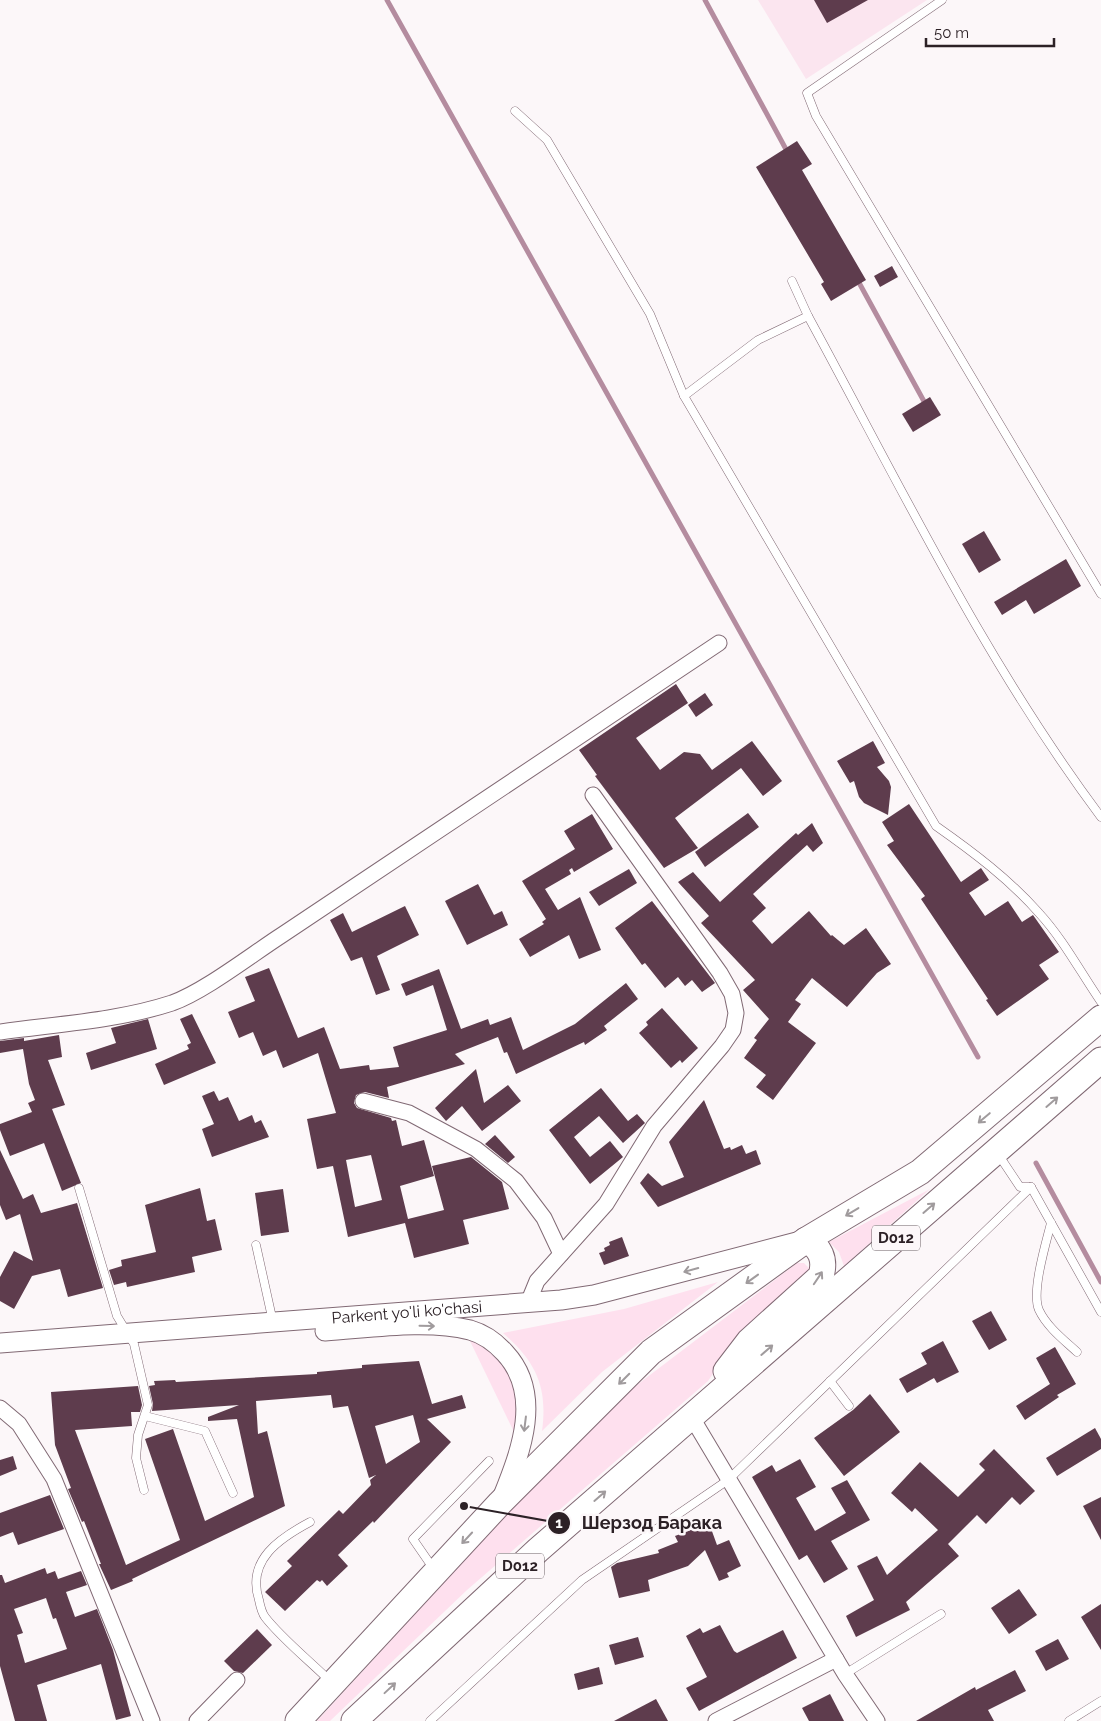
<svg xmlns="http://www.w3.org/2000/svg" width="1101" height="1721" font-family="Raleway,sans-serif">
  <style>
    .built { fill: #fbe5ef }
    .green { fill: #fee0ee }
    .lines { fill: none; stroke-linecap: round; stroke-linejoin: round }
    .stream { stroke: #b48c9f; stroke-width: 5 }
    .building { fill: #5e3c4d; fill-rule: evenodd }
    .service-casing { stroke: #816974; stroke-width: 9 }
    .minor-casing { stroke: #816974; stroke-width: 17 }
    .tertiary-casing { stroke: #816974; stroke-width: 21 }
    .trunk-casing { stroke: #816974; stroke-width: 27 }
    .service { stroke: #fff; stroke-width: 8 }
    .minor { stroke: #fff; stroke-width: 15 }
    .tertiary { stroke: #fff; stroke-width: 19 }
    .trunk { stroke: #fff; stroke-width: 25 }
    .oneway { stroke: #a09b9d }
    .labels { text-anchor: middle; stroke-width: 5; stroke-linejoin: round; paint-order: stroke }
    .shield { fill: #fcf7f9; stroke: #6a6165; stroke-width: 1 }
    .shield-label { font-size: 15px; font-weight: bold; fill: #2c2126 }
    .street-label { font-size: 16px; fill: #2c2126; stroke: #fcf7f9 }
    .leader { fill: none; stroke: #2c2126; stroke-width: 2 }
    .callout-dot { fill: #2c2126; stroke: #fcf7f9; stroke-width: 2 }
    .mark-label { font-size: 15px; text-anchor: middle; font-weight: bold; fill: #fff }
    .callout-label { font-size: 18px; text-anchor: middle; font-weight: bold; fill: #2c2126; stroke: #fcf7f9; stroke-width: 5; stroke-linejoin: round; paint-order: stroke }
  </style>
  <rect width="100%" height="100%" fill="#fcf7f9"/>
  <path class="built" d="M758 0H927L806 79Z"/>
  <g class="green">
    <path d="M930 1189 844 1266 839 1252 829 1242Z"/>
    <path d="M797 1263H804L810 1269 731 1347 708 1381 467 1590 330 1721H317L508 1513 583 1434 625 1394Z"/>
    <path d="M718 1282 602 1372 542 1431C548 1387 536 1362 503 1333L624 1309Z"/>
    <path d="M469 1339C509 1355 522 1391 514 1432Z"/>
  </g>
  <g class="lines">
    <g class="stream">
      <path d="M387 0 978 1057"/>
      <path d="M705 0 788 153"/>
      <path d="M857 279 926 405"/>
      <path d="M1036 1163 1101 1282"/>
    </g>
  </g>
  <g class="building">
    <path d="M814 0H868L827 23Z"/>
    <path d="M797 141 812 164 802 170 866 280 831 301 821 284 824 282 756 167Z"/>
    <path d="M892 266 898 277 880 287 874 276Z"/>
    <path d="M930 397 941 415 913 432 902 414Z"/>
    <path d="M984 531 1001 560 979 573 962 544Z"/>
    <path d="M1066 559 1081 586 1034 614 1026 600 1002 615 994 602Z"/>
    <path d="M676 684 688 703 636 738 660 770 684 752 700 754 712 770 752 741 782 781 763 796 741 768 675 818 698 848 664 868 595 776 597 775 579 750Z"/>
    <path d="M705 693 713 705 696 717 688 705Z"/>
    <path d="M873 741 885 763 877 767 889 781 891 787 888 815 864 803 859 797 854 781 850 783 837 761Z"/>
    <path d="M909 804 961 882 981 868 989 880 969 893 985 916 1008 901 1022 922 1033 915 1059 952 1039 965 1049 979 997 1016 986 1000 988 999 921 899 925 896 887 845 894 841 882 822Z"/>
    <path d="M748 813 759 827 705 867 695 852Z"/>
    <path d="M592 814 613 849 574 872 572 868 569 870 571 874 545 889 558 910 580 897 601 950 579 959 569 935 530 957 519 939 544 924 542 922 546 919 522 881 575 849 564 831Z"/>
    <path d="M812 823 823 843 813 852 807 845 753 894 766 908 752 921 772 944 809 911 831 936 832 935 844 945 866 928 891 964 877 973 847 1007 812 978 795 1000 801 1004 788 1022 816 1043 773 1100 756 1087 766 1075 744 1058 757 1040 754 1038 769 1019 743 990 755 980 701 923 709 916 678 882 693 872 720 902 796 833 798 835Z"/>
    <path d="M629 869 637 883 599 906 589 892Z"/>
    <path d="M478 884 494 915 502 911 508 925 467 945 445 901Z"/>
    <path d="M652 901 715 983 702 992 692 980 685 986 678 977 665 988 645 963 642 965 615 928Z"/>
    <path d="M405 906 419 935 377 956 390 990 376 995 362 957 351 961 330 920 343 913 352 932Z"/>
    <path d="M269 968 298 1038 324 1027 340 1069 369 1065 370 1070 399 1067 393 1047 447 1030 433 985 406 996 401 984 439 969 461 1029 488 1019 490 1025 511 1017 523 1050 575 1024 626 983 638 999 604 1026 607 1030 585 1045 584 1042 516 1074 507 1052 504 1053 498 1037 455 1054 465 1064 387 1087 389 1098 365 1092 356 1095 354 1103 357 1108 391 1118 392 1121 396 1120 402 1146 424 1140 434 1176 400 1186 408 1219 444 1210 432 1166 471 1157 502 1182 509 1209 463 1220 469 1244 414 1258 405 1223 348 1237 333 1166 317 1169 307 1119 336 1113 318 1053 283 1068 276 1050 263 1056 253 1032 239 1038 228 1012 255 1001 245 977ZM371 1155 382 1200 355 1207 346 1160Z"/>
    <path d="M662 1008 698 1048 682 1063 680 1060 671 1068 639 1033 648 1025 646 1022Z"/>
    <path d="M192 1014 216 1063 164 1085 155 1064 189 1049 187 1045 191 1043 180 1019Z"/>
    <path d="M148 1019 157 1049 91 1070 86 1053 116 1043 111 1028Z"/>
    <path d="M59 1035 62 1057 48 1060 65 1105 52 1109 81 1183 62 1191 44 1143 10 1156 0 1130V1124L32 1112 28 1103 35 1100 29 1084 23 1049 0 1053V1041L24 1038V1041Z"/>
    <path d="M476 1069 484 1103 508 1085 521 1101 482 1131 462 1106 446 1121 435 1108Z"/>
    <path d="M601 1088 628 1121 637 1114 645 1123 623 1143 599 1116 574 1137 590 1157 610 1141 623 1157 590 1184 549 1130Z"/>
    <path d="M214 1091 219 1101 228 1097 239 1121 252 1115 255 1123 261 1120 269 1137 212 1157 202 1129 214 1124 202 1096Z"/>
    <path d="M704 1100 724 1149 730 1147 731 1150 742 1145 746 1154 756 1150 761 1164 658 1207 640 1183 648 1173 662 1186 684 1177 669 1142Z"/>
    <path d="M495 1135 515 1157 508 1163 485 1144Z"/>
    <path d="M0 1150 23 1199 33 1194 41 1213 77 1203 103 1288 68 1297 60 1269 32 1276 14 1309 0 1301V1277L14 1251 33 1261 20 1214 6 1220 0 1205Z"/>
    <path d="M200 1188 207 1221 215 1219 222 1250 192 1257 195 1272 127 1287 126 1282 114 1285 109 1270 122 1266 121 1260 156 1252 145 1205Z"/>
    <path d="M283 1189 289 1232 261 1236 255 1193Z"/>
    <path d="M622 1237 629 1256 604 1265 599 1253 605 1251 604 1248 610 1245 609 1242Z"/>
    <path d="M991 1311 1007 1340 989 1350 972 1321Z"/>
    <path d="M943 1341 959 1372 937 1383 934 1378 907 1393 899 1379 927 1364 921 1353Z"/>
    <path d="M1055 1347 1076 1384 1057 1395 1059 1397 1025 1420 1016 1406 1050 1384 1036 1358Z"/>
    <path d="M419 1361 432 1404 462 1395 466 1408 427 1419 451 1442 374 1523 373 1521 338 1555 348 1566 327 1586 322 1580 320 1582 317 1580 285 1611 265 1592 292 1566 287 1561 339 1510 343 1514 371 1485 370 1480 376 1475 369 1478 348 1406 333 1408 331 1395 256 1401 258 1434 267 1431 285 1506 132 1579 133 1581 111 1590 99 1564H101L84 1521 82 1522 68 1489 71 1488 55 1445 51 1392 138 1386 142 1405 140 1412H131L132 1426 75 1430 126 1565 180 1540 145 1439 173 1429 205 1521 254 1497 237 1419 208 1421V1417L239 1405 152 1411 153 1404 149 1386 155 1385 154 1381 175 1380 176 1382 317 1374V1372L362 1368V1365ZM413 1415 420 1442 386 1464 375 1426Z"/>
    <path d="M870 1394 900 1432 844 1476 814 1438 853 1410Z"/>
    <path d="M1095 1428 1101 1439V1449L1057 1476 1046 1458Z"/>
    <path d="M994 1449 1035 1491 1020 1505 1012 1497 986 1524 977 1515 948 1544 959 1556 906 1602 910 1610 856 1637 846 1616 874 1600 857 1566 877 1556 887 1575 938 1530 915 1508 912 1512 891 1493 920 1462 958 1497 985 1470 979 1464Z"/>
    <path d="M13 1456 17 1469 0 1476V1460Z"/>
    <path d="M800 1459 816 1487 796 1498 815 1531 846 1513 831 1488 847 1480 870 1520 831 1541 848 1569 824 1583 807 1555 799 1560 752 1477 772 1465 776 1472Z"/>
    <path d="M50 1495 64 1529 18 1545 13 1532 0 1537V1513Z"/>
    <path d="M1101 1497V1540L1083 1506Z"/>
    <path d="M709 1523 717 1545 729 1540 741 1566 727 1573 729 1577 719 1581 705 1550 688 1566 648 1580 650 1591 619 1598 611 1567 617 1563 659 1553 658 1550 678 1542 675 1536Z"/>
    <path d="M45 1568 47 1574 55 1571 58 1579 81 1571 87 1585 66 1592 75 1617 97 1609 113 1650 131 1716 116 1720 101 1664 37 1685 47 1721H15L0 1666V1575H2L5 1583ZM46 1598 53 1619 56 1618 67 1649 25 1663 17 1635 23 1633 14 1609Z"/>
    <path d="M1019 1589 1037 1615 1009 1634 991 1608Z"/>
    <path d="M1101 1604V1650L1081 1617Z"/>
    <path d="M720 1625 734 1651 737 1653 783 1630 797 1658 699 1711 686 1688 707 1677 686 1636 700 1628 703 1633Z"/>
    <path d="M257 1629 272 1645 243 1673 234 1671 224 1661Z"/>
    <path d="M638 1637 644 1657 615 1665 609 1645Z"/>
    <path d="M1058 1639 1069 1659 1046 1671 1035 1651Z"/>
    <path d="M599 1667 603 1684 578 1690 574 1674Z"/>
    <path d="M1015 1670 1026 1691 988 1710 994 1721H916L975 1687 976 1690Z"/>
    <path d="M830 1694 844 1721H809L802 1708Z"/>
    <path d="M656 1699 668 1721H614Z"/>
  </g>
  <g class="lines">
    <g class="service-casing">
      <g id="service">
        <path d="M942 0 807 93 816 116 1101 594"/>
        <path d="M515 111 547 140 650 314 684 396 936 826C973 852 1009 879 1039 913 1063 939 1081 973 1101 1002"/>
        <path d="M792 281 808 316C900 485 985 662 1101 817"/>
        <path d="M684 396 758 340 808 316"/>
        <path d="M998 1154 1020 1187H1031"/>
        <path d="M1031 1187 1101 1312"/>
        <path d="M79 1188 117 1316 134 1344 148 1405 138 1435 136 1458 144 1490"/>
        <path d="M1051 1223C1046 1243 1031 1292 1039 1310 1047 1327 1064 1340 1077 1352"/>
        <path d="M256 1245 273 1322"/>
        <path d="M830 1381 849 1406"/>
        <path d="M145 1416 205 1431 233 1493"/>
        <path d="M310 1522C280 1538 246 1560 259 1600 260 1605 262 1613 265 1617 281 1638 312 1663 331 1682"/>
        <path d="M433 1568 413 1539 489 1461"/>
        <path d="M845 1674 941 1614"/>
        <path d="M430 1721 582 1580 728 1480 1031 1187"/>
        <path d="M1069 1721 1101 1701"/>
      </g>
    </g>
    <g class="minor-casing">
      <g id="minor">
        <path d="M0 1032C57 1024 117 1021 172 1003 205 991 251 955 282 935L719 643"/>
        <path d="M363 1101 409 1113 476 1149 516 1181 544 1218 561 1254"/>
        <path d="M528 1303 537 1281 606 1204 654 1126 722 1046 733 1030 736 1013 732 994 720 973 593 795"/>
        <path d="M0 1408 19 1424 54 1479 152 1721"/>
        <path d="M691 1416 845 1674 877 1721"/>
        <path d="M197 1721 237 1680"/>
        <path d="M716 1721 836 1659"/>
      </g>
    </g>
    <g class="tertiary-casing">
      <g id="tertiary">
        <path d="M325 1331C370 1328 427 1319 470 1330 484 1334 496 1343 505 1353 543 1394 521 1451 503 1496"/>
        <path id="s1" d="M0 1343 561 1300 594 1295 797 1242"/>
      </g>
    </g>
    <g class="trunk-casing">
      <g id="trunk">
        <path d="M726 1371 749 1341 821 1276C826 1259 820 1247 806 1240"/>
        <path d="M298 1721 500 1503 651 1352 806 1240 920 1172 1101 1018"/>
        <path d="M354 1721 538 1550 1101 1060"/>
      </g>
    </g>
    <use href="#service" class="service"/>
    <use href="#minor" class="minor"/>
    <use href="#tertiary" class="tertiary"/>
    <use href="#trunk" class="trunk"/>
  </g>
  <defs><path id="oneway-shaft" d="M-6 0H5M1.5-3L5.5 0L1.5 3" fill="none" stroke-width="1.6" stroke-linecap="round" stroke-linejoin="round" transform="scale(1.25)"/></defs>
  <g class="oneway">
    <use href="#oneway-shaft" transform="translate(1052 1102) rotate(-41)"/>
    <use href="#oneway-shaft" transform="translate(984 1118) rotate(140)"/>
    <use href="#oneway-shaft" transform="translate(929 1208) rotate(-41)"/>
    <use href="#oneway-shaft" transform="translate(852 1212) rotate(149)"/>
    <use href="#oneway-shaft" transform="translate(691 1270) rotate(165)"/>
    <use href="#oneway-shaft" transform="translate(818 1278) rotate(-56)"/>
    <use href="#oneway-shaft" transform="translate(752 1279) rotate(144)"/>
    <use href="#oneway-shaft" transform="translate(427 1326) rotate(1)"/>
    <use href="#oneway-shaft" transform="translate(767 1350) rotate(-41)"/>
    <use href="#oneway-shaft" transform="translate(624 1379) rotate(135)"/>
    <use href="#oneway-shaft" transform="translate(525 1424) rotate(97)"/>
    <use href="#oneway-shaft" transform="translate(600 1496) rotate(-41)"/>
    <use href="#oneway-shaft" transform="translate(467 1538) rotate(133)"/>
    <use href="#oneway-shaft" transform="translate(390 1688) rotate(-43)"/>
  </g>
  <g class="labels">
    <g class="shield">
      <rect x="872" y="1225.5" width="48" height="25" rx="4"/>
      <rect x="496" y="1553.5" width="48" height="25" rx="4"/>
    </g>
    <g class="shield-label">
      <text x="896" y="1243">D012</text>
      <text x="520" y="1571">D012</text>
    </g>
    <g class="street-label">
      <text dy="6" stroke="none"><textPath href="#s1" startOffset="408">Parkent yo'li ko'chasi</textPath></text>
    </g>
  </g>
  <path class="leader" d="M464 1506L559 1523"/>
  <g class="callout-dot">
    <circle cx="464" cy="1506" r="5"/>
    <circle cx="559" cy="1523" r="12"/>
  </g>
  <g class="mark-label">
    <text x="559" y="1528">1</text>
  </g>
  <g class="callout-label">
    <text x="652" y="1529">Шерзод Барака</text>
  </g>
  <path d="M926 38v8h128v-8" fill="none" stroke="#2c2126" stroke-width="2.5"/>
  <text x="934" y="38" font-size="15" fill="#2c2126" stroke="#fcf7f9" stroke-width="4" paint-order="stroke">50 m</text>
</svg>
